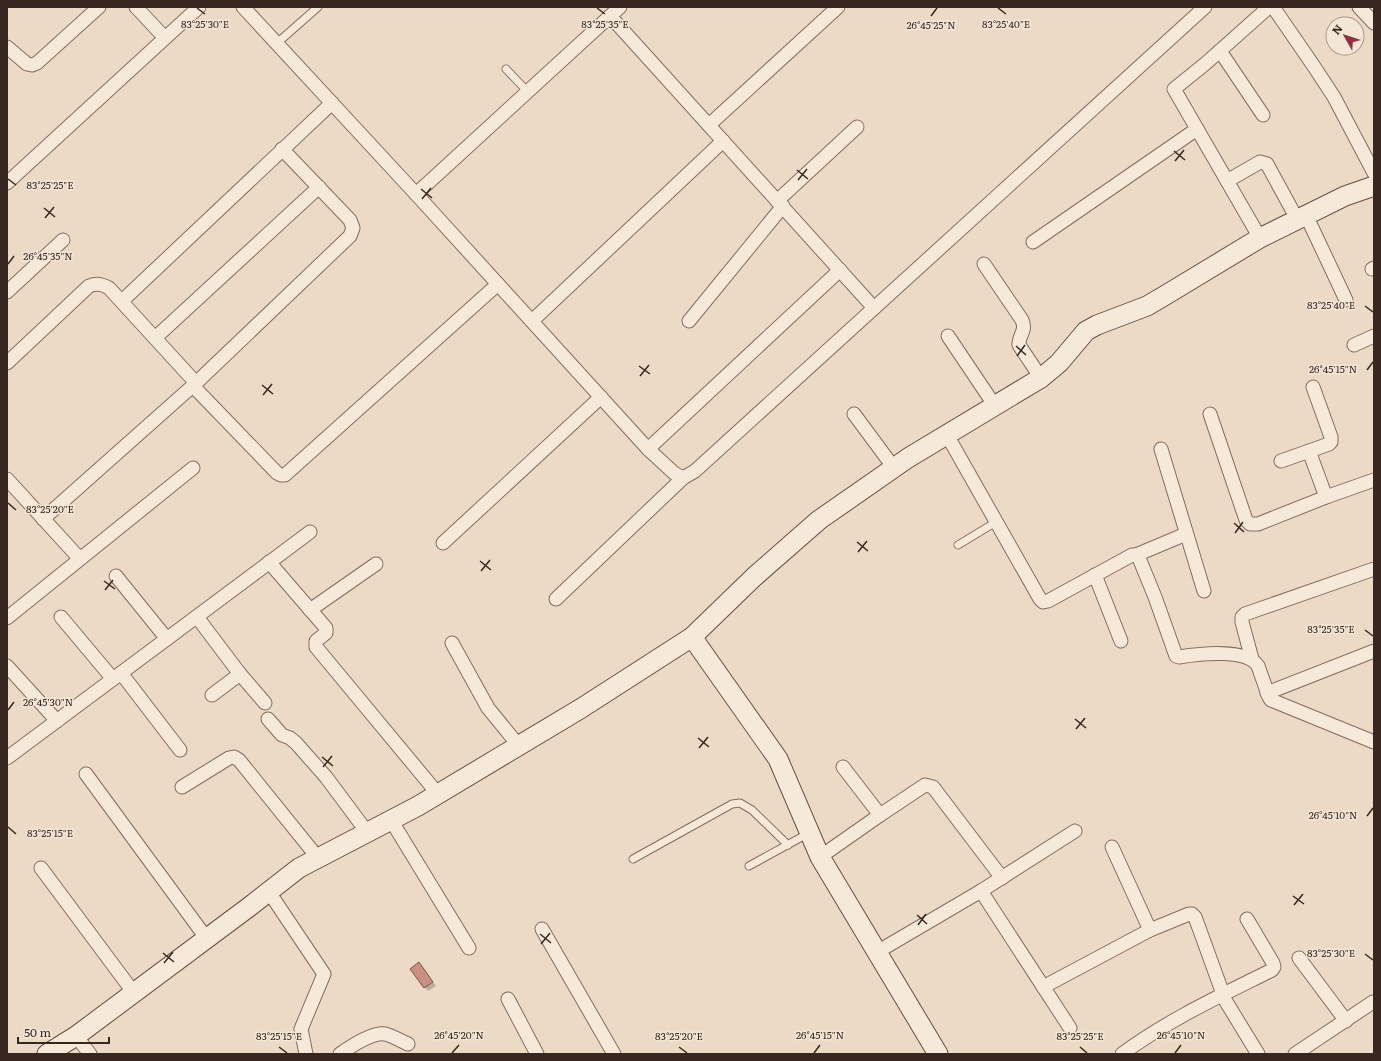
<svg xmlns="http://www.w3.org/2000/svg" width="1381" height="1061" font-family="Literata,serif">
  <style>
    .shadow { fill: #0003 }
    .building { fill: #c79080; stroke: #845245 }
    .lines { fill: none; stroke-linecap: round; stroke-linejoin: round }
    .lane-casing { stroke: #866c5e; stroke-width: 9 }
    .street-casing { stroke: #866c5e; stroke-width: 15 }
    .secondary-casing { stroke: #684d41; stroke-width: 21 }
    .lane { stroke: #f7e9da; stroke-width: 7 }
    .street { stroke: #f7e9da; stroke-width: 13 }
    .secondary { stroke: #f7e9da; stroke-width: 19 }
    .ticks { fill: none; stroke: #382720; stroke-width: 1.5 }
    .ticks-label { font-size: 10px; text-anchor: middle; fill: #382720; stroke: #f4e6d6; stroke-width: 3; stroke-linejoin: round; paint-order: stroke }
  </style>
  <rect width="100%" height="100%" fill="#ecdac7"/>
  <path class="shadow" d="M419 963 436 986 428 991 411 969Z"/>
  <path class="building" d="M419 962 433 982 424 988 410 969Z"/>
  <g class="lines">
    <g class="lane-casing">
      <g id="lane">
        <path d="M276 44 318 7"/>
        <path d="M506 69 528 92"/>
        <path d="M958 545 996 522"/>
        <path d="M633 859 732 804 740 803 752 810 788 845"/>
        <path d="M749 866 809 833"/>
      </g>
    </g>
    <g class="street-casing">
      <g id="street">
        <path d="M136 7 165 38"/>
        <path d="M243 7 416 194 648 449 674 473 683 478 695 471 1205 7"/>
        <path d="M1273 7 1313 65 1334 97 1374 173"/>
        <path d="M1359 7 1374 23"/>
        <path d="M610 16 874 308"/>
        <path d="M7 47 27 64 32 65 37 63 99 7"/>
        <path d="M1220 51 1263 115"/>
        <path d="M709 125 838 7"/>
        <path d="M1227 181 1260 162 1267 164 1297 219"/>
        <path d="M7 183 199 7"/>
        <path d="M416 194 620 7"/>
        <path d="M777 201 857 127"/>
        <path d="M1306 215 1346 300"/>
        <path d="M1260 238 1174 89 1205 64 1269 7"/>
        <path d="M1033 242 1197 129"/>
        <path d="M984 264 1022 320C1027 332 1018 335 1019 345L1041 378"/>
        <path d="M1372 269 1374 268"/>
        <path d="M7 292 63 240"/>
        <path d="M122 301 332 103"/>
        <path d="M532 321 723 141"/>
        <path d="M689 321 783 206"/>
        <path d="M948 336 995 406"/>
        <path d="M155 338 319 187"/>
        <path d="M1354 345 1374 336"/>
        <path d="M7 363 89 286C97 283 101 284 109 288L196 383"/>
        <path d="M193 386 277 473 281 475H285L498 284"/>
        <path d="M854 414 894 468"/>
        <path d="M1210 414 1246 520 1250 524H1258L1326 497 1374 480"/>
        <path d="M947 435 1040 599 1043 602 1048 601 1132 555H1136L1139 558 1155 597 1176 656 1179 657C1198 654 1247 648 1258 666L1269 697 1271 700 1374 742"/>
        <path d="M648 449 840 270"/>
        <path d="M1161 449 1204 591"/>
        <path d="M1309 451 1326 497"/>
        <path d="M1281 461 1329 444 1331 442V437L1313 387"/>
        <path d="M7 479 80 559"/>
        <path d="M43 519 196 383 350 236 353 228 350 220 282 149"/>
        <path d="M443 543 601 397"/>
        <path d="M1136 555 1186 534"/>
        <path d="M269 562 326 628V633L316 641V647L438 794"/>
        <path d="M1095 575 1121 641"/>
        <path d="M116 576 167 639"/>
        <path d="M556 599 683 478"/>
        <path d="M310 610 376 564"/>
        <path d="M61 617 113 679"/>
        <path d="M197 617 240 674 265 703"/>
        <path d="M7 618 193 468"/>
        <path d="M452 643 488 708 519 746"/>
        <path d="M1252 659 1242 622V617L1245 614 1374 569"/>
        <path d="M7 666 57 721"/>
        <path d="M121 673 180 750"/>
        <path d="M1267 693 1374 651"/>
        <path d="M212 695 240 674"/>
        <path d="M268 719 282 735 290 738 296 743 326 777 367 832"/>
        <path d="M7 758 310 532"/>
        <path d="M843 767 880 815"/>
        <path d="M86 774 207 939"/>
        <path d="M182 787 229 758 234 757 239 760 318 858"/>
        <path d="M391 820 469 948"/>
        <path d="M1112 847 1150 930"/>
        <path d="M820 857 880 815 925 785 933 787 1002 878"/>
        <path d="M41 868 134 993"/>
        <path d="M981 891 1070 1028"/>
        <path d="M269 892 324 974 301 1029 306 1054"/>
        <path d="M542 929 614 1054"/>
        <path d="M877 952 981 891 1075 831"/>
        <path d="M1299 958 1346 1021"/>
        <path d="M1043 987 1150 930 1189 914H1192L1195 917 1223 994"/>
        <path d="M1222 995 1258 1054"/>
        <path d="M508 999 537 1054"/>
        <path d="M76 1036 90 1054"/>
        <path d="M340 1054C350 1047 372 1032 385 1034 393 1036 401 1041 408 1044"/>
        <path d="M1122 1054C1168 1020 1220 996 1272 970L1274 967 1273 963 1247 919"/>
        <path d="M1295 1054 1373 1002"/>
      </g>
    </g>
    <g class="secondary-casing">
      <g id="secondary">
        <path d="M692 637 778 759 820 857 938 1054"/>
        <path d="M47 1054 76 1036 249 907 299 868 418 806 580 709 692 637 754 577 819 520 908 458 1041 378 1059 363 1086 331 1097 325 1147 306 1164 296 1260 238 1345 196 1374 186"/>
      </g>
    </g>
    <use href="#lane" class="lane"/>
    <use href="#street" class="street"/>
    <use href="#secondary" class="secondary"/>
  </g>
  <path class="ticks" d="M197 8 205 14M597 8 605 14M998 8 1006 14M931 16 937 8M1174 151 1185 160M1175 161 1184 150M797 170 808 179M8 179 16 185M798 180 807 169M421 189 432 198M422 199 431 188M44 208 55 217M45 218 54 207M8 264 14 256M1365 306 1373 312M1016 346 1026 355M1017 356 1025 345M639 366 650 374M1367 370 1373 362M640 376 649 365M262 385 273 394M263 395 272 384M8 503 16 510M1234 523 1244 532M1235 533 1243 522M857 542 868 551M858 552 867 541M480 561 491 570M481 571 490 560M104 581 115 589M105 590 113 580M1365 630 1373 636M8 710 14 702M1075 719 1086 728M1076 729 1085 718M698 738 709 747M699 748 708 737M322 757 333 766M323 767 332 756M1367 816 1373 808M8 827 16 834M1293 896 1304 904M1294 905 1303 894M917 915 927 924M918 925 926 914M540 934 551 943M541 944 550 933M163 953 174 962M1365 954 1373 960M164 963 173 952M279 1047 287 1053M679 1047 687 1053M1080 1047 1087 1053M452 1053 459 1045M814 1053 820 1045M1175 1053 1181 1045"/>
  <g class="ticks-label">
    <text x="205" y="28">83°25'30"E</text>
    <text x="605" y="28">83°25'35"E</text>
    <text x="1006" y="28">83°25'40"E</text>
    <text x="931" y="29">26°45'25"N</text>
    <text x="50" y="189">83°25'25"E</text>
    <text x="48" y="260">26°45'35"N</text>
    <text x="1331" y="309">83°25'40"E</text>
    <text x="1333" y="373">26°45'15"N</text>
    <text x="50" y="513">83°25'20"E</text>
    <text x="1331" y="633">83°25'35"E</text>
    <text x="48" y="706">26°45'30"N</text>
    <text x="1333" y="819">26°45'10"N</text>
    <text x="50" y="837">83°25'15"E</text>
    <text x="1331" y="957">83°25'30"E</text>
    <text x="459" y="1039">26°45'20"N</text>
    <text x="820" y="1039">26°45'15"N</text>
    <text x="1181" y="1039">26°45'10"N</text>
    <text x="279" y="1040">83°25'15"E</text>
    <text x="679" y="1040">83°25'20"E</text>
    <text x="1080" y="1040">83°25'25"E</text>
  </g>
  <rect width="1381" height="1061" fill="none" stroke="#382720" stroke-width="16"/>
  <g transform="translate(1345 36) rotate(309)"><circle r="19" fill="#f4e6d6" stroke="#a99a8d"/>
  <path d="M0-3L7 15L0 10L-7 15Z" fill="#923144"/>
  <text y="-6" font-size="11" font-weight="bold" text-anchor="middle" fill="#382720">N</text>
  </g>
  <path d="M18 1037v6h91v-6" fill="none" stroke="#382720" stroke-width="2"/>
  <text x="24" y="1037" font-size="12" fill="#382720" stroke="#f4e6d6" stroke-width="3" paint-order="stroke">50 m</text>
</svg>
